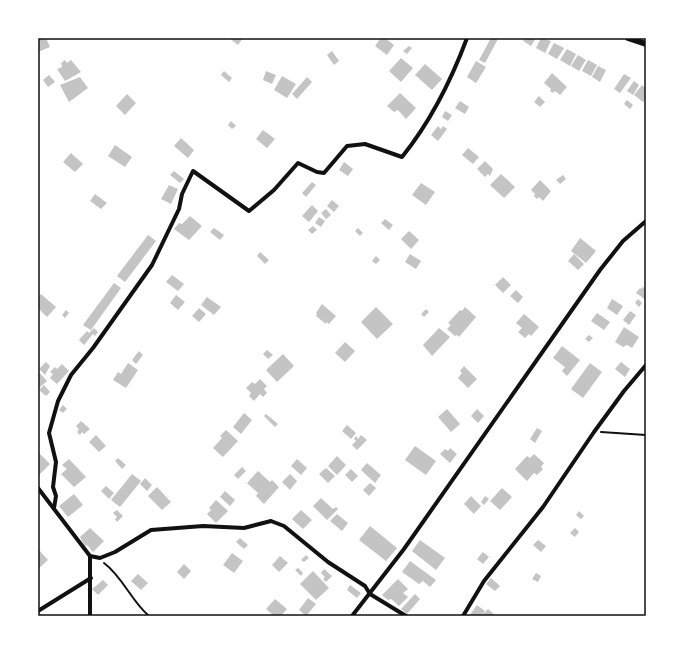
<svg xmlns="http://www.w3.org/2000/svg" width="684" height="654" font-family="Montserrat,sans-serif">
  <style>
    .building { fill: #c4c4c4 }
    .lines { fill: none; stroke-linecap: round; stroke-linejoin: round }
    .path { stroke: #111; stroke-width: 2 }
    .minor { stroke: #111; stroke-width: 4 }
    .tertiary { stroke: #111; stroke-width: 6 }
    .neatline { fill: none; stroke: #111; stroke-width: 1.5 }
  </style>
  <rect width="100%" height="100%" fill="#fff"/>
  <g class="building">
    <path d="M38 38H46L50 47 38 52Z"/>
    <path d="M229 38H243L238 45Z"/>
    <path d="M381 38H385L394 45 387 55 375 46Z"/>
    <path d="M491 38 498 39 485 63 479 60Z"/>
    <path d="M525 38H536L531 46 523 41Z"/>
    <path d="M541 38 551 41 545 53 536 48Z"/>
    <path d="M554 43 564 48 557 59 548 54Z"/>
    <path d="M409 46 412 48 407 54 403 51Z"/>
    <path d="M567 49 576 54 570 66 560 60Z"/>
    <path d="M332 51 339 61 334 65 327 55Z"/>
    <path d="M578 55 586 60 579 71 571 66Z"/>
    <path d="M401 58 413 68 401 82 389 71Z"/>
    <path d="M65 60 67 63 71 60 81 72 65 81 57 69 62 67 61 63Z"/>
    <path d="M588 60 597 65 591 76 582 71Z"/>
    <path d="M476 61 486 67 476 83 467 77Z"/>
    <path d="M425 64 442 79 432 90 415 75Z"/>
    <path d="M598 66 606 70 600 82 592 77Z"/>
    <path d="M224 71 232 78 229 82 221 75Z"/>
    <path d="M266 71 276 75 272 84 263 80Z"/>
    <path d="M552 73 567 87 560 95 555 91 553 93 550 91 551 89 544 83Z"/>
    <path d="M624 74 631 78 620 93 614 89Z"/>
    <path d="M49 75 55 82 48 87 43 80Z"/>
    <path d="M282 76 296 84 287 98 274 90Z"/>
    <path d="M80 77 88 88 69 102 60 85Z"/>
    <path d="M307 77 312 82 297 99 292 94Z"/>
    <path d="M634 81 639 85 633 95 627 91Z"/>
    <path d="M642 85 646 89V98L643 102 634 95Z"/>
    <path d="M400 93 416 108 406 119 398 110 394 112 387 106Z"/>
    <path d="M127 94 136 103 125 115 116 106Z"/>
    <path d="M539 96 545 102 540 107 534 102Z"/>
    <path d="M627 100 633 105 630 109 624 104Z"/>
    <path d="M460 101 469 107 465 114 455 108Z"/>
    <path d="M445 111 452 115 448 121 442 117Z"/>
    <path d="M231 121 236 126 232 129 228 125Z"/>
    <path d="M438 126 441 129 443 126 447 129 438 141 431 135Z"/>
    <path d="M263 130 275 139 267 148 256 139Z"/>
    <path d="M181 138 194 150 188 158 174 146Z"/>
    <path d="M115 145 132 157 125 167 108 156Z"/>
    <path d="M468 148 479 157 473 164 462 155Z"/>
    <path d="M71 153 83 164 75 172 63 162Z"/>
    <path d="M485 161 493 169 490 176 488 174 485 177 477 169Z"/>
    <path d="M344 162 353 169 348 176 339 170Z"/>
    <path d="M174 171 184 179 180 183 170 175Z"/>
    <path d="M501 174 515 187 504 198 490 185Z"/>
    <path d="M563 175 566 179 560 184 556 180Z"/>
    <path d="M540 180 551 191 543 201 539 197 537 199 534 196 535 194 531 190Z"/>
    <path d="M312 182 316 185 306 197 302 193Z"/>
    <path d="M421 183 435 192 426 205 412 195Z"/>
    <path d="M169 185 178 189 171 204 161 199Z"/>
    <path d="M95 194 107 203 101 209 90 201Z"/>
    <path d="M332 200 339 206 334 212 327 206Z"/>
    <path d="M312 205 318 211 309 222 302 216Z"/>
    <path d="M326 209 331 215 326 219 321 213Z"/>
    <path d="M190 216 202 226 189 240 174 229 179 223 182 224Z"/>
    <path d="M319 217 325 221 321 227 315 223Z"/>
    <path d="M385 219 393 225 389 230 381 223Z"/>
    <path d="M313 226 317 230 312 234 308 230Z"/>
    <path d="M214 228 224 235 220 240 210 232Z"/>
    <path d="M358 228 363 233 360 236 355 231Z"/>
    <path d="M409 231 419 240 411 249 401 239Z"/>
    <path d="M148 235 156 241 125 282 117 276Z"/>
    <path d="M580 238 596 251 586 263 571 251Z"/>
    <path d="M260 252 269 260 265 264 257 256Z"/>
    <path d="M410 254 421 261 416 269 405 262Z"/>
    <path d="M574 254 584 264 578 270 568 261Z"/>
    <path d="M376 256 380 260 376 264 372 261Z"/>
    <path d="M172 275 184 284 178 291 166 282Z"/>
    <path d="M503 277 511 285 503 293 495 285Z"/>
    <path d="M114 283 121 288 91 330 83 325Z"/>
    <path d="M643 287 646 289V300L636 293 640 288 641 289Z"/>
    <path d="M516 290 523 297 518 303 510 296Z"/>
    <path d="M41 294 56 307 47 317 40 310 38 313V297Z"/>
    <path d="M176 295 185 302 178 310 170 303Z"/>
    <path d="M207 297 221 307 214 315 201 305Z"/>
    <path d="M612 299 623 306 617 315 607 308Z"/>
    <path d="M638 299 642 303 639 307 635 303Z"/>
    <path d="M322 304 336 316 329 324 327 322 326 324 316 316 317 314 316 313Z"/>
    <path d="M376 307 393 324 377 339 361 322Z"/>
    <path d="M465 307 476 317 459 337 457 335 455 336 447 329 451 325 448 323 460 310 462 311Z"/>
    <path d="M199 308 206 314 199 322 192 316Z"/>
    <path d="M426 309 429 312 424 317 421 314Z"/>
    <path d="M66 310 69 313 65 318 62 315Z"/>
    <path d="M630 311 636 315 629 325 623 320Z"/>
    <path d="M597 313 610 322 604 330 591 321Z"/>
    <path d="M524 314 539 327 531 336 529 334 525 338 518 332 522 328 516 323Z"/>
    <path d="M624 327 639 337 632 348 627 345 623 347 615 342Z"/>
    <path d="M94 328 98 332 95 336 93 334 84 345 79 340 87 331 89 333Z"/>
    <path d="M439 328 450 337 432 356 423 345Z"/>
    <path d="M589 335 593 338 589 342 585 339Z"/>
    <path d="M345 342 355 351 345 362 335 353Z"/>
    <path d="M562 346 580 360 567 376 562 371 565 367 553 358Z"/>
    <path d="M267 350 273 355 268 359 263 354Z"/>
    <path d="M139 351 143 355 136 364 132 360Z"/>
    <path d="M283 354 294 366 277 382 266 370Z"/>
    <path d="M46 362 50 366 45 375 39 369Z"/>
    <path d="M621 362 630 369 625 377 615 369Z"/>
    <path d="M128 363 138 370 126 388 113 380 118 372 121 374Z"/>
    <path d="M590 363 602 372 583 398 571 389Z"/>
    <path d="M62 364 69 371 57 384 50 378 53 374 50 372 55 367 57 369Z"/>
    <path d="M464 366 477 379 468 388 458 378 462 373 460 371Z"/>
    <path d="M38 371 47 381 38 389Z"/>
    <path d="M260 379 267 386 264 389 267 393 263 397 260 394 254 401 249 396 251 393 246 388 252 382 255 384Z"/>
    <path d="M44 385 50 392 46 396 39 390Z"/>
    <path d="M63 405 67 409 63 413 59 410Z"/>
    <path d="M447 409 460 424 451 432 438 417Z"/>
    <path d="M477 409 484 416 478 423 471 416Z"/>
    <path d="M244 413 252 420 241 434 233 427Z"/>
    <path d="M266 414 278 424 275 427 264 416Z"/>
    <path d="M81 421 90 429 84 434 82 432 80 435 77 432 79 429 76 426Z"/>
    <path d="M347 425 356 433 351 439 342 431Z"/>
    <path d="M537 428 542 431 535 443 530 439Z"/>
    <path d="M226 430 238 441 223 457 213 448 222 438 220 436Z"/>
    <path d="M96 435 106 446 99 452 89 442Z"/>
    <path d="M361 435 367 440 357 450 352 445 356 441 354 439 356 436 358 439Z"/>
    <path d="M415 446 436 461 426 475 405 460Z"/>
    <path d="M450 448 457 454 450 463 440 454 445 449 448 451Z"/>
    <path d="M38 452 50 464 38 476Z"/>
    <path d="M534 454 544 463 541 467 543 469 537 475 534 473 527 481 515 469 527 456 530 458Z"/>
    <path d="M337 456 346 465 337 475 328 466Z"/>
    <path d="M118 458 126 465 122 469 115 461Z"/>
    <path d="M69 459 86 477 74 487 61 474 67 469 62 465Z"/>
    <path d="M297 459 307 468 301 475 291 466Z"/>
    <path d="M367 463 381 475 375 483 361 470Z"/>
    <path d="M242 467 246 471 238 479 234 475Z"/>
    <path d="M326 468 335 476 328 483 319 474Z"/>
    <path d="M351 469 358 476 352 482 345 475Z"/>
    <path d="M258 471 270 482 272 480 279 487 264 504 256 496 258 493 247 483Z"/>
    <path d="M132 474 141 481 120 507 111 500Z"/>
    <path d="M290 474 297 481 290 490 282 482Z"/>
    <path d="M145 478 152 485 147 491 140 484Z"/>
    <path d="M370 483 376 488 369 496 363 490Z"/>
    <path d="M106 486 114 493 109 499 101 491Z"/>
    <path d="M157 487 171 502 162 510 148 496Z"/>
    <path d="M502 488 512 497 500 510 490 501Z"/>
    <path d="M225 491 235 500 230 506 220 497Z"/>
    <path d="M74 494 83 505 68 517 59 506Z"/>
    <path d="M471 496 481 506 474 514 464 504Z"/>
    <path d="M485 496 489 499 484 505 481 502Z"/>
    <path d="M321 498 333 509 336 507 338 509 327 520 313 506Z"/>
    <path d="M216 500 228 511 216 523 207 514 211 510 209 508Z"/>
    <path d="M117 510 123 516 117 522 115 519 117 517 113 513Z"/>
    <path d="M301 510 312 520 303 529 292 519Z"/>
    <path d="M579 511 584 516 581 519 576 515Z"/>
    <path d="M337 514 348 523 342 531 330 521Z"/>
    <path d="M370 526 397 548 386 561 359 540Z"/>
    <path d="M90 528 104 541 93 552 87 545 85 546 80 537Z"/>
    <path d="M575 528 579 532 575 537 570 533Z"/>
    <path d="M240 538 248 545 244 549 236 542Z"/>
    <path d="M420 540 445 558 436 570 412 551Z"/>
    <path d="M538 540 546 546 541 552 533 545Z"/>
    <path d="M38 549 48 560 38 569Z"/>
    <path d="M483 552 489 557 483 564 477 559Z"/>
    <path d="M232 553 243 561 234 573 223 565Z"/>
    <path d="M306 555 309 558 304 562 301 560Z"/>
    <path d="M280 556 288 563 279 572 272 565Z"/>
    <path d="M410 561 436 580 430 587 423 581 419 584 402 572Z"/>
    <path d="M184 564 191 571 184 579 177 572Z"/>
    <path d="M298 568 303 573 301 576 295 570Z"/>
    <path d="M324 569 332 576 326 582 323 579 325 577 321 573Z"/>
    <path d="M313 571 329 588 316 600 300 584Z"/>
    <path d="M536 573 541 576 538 582 532 579Z"/>
    <path d="M138 574 148 583 141 590 131 581Z"/>
    <path d="M491 578 500 586 495 591 486 584Z"/>
    <path d="M398 579 408 589 403 593 408 597 399 606 391 599 388 600 382 595Z"/>
    <path d="M103 580 108 585 98 595 92 589Z"/>
    <path d="M350 585 361 593 357 598 347 590Z"/>
    <path d="M415 594 420 599 407 614 401 609Z"/>
    <path d="M308 598 316 604 306 616 299 610Z"/>
    <path d="M275 599 287 609 281 616H274L266 609Z"/>
    <path d="M477 605 485 611 482 615 488 609 496 616H469Z"/>
  </g>
  <g class="lines">
    <g class="path">
      <path d="M601 432 646 435"/>
      <path d="M104 563C123 577 131 601 149 616"/>
    </g>
    <g class="minor">
      <path d="M38 488 90 556V616"/>
      <path d="M54 508 56 496 53 487 56 462 49 433 58 401 71 375 93 348 152 265 179 209 182 194 193 171 249 211 274 190 298 163 317 172 324 173 347 146 365 144 402 157C431 121 451 81 467 38"/>
      <path d="M90 556 100 558 115 552 151 530 203 526 244 528 271 521 284 526 328 562 365 586 370 594 406 616"/>
      <path d="M38 611 91 578"/>
      <path d="M352 616 404 549 600 270 623 241 646 221"/>
      <path d="M463 616 484 581 543 507 594 432 624 391 646 365"/>
    </g>
    <path class="tertiary" d="M628 38 646 44"/>
  </g>
  <rect width="684" height="654" fill="none" stroke="#ffffff" stroke-width="78"/>
  <rect x="39" y="39" width="606" height="576" class="neatline"/>
</svg>
